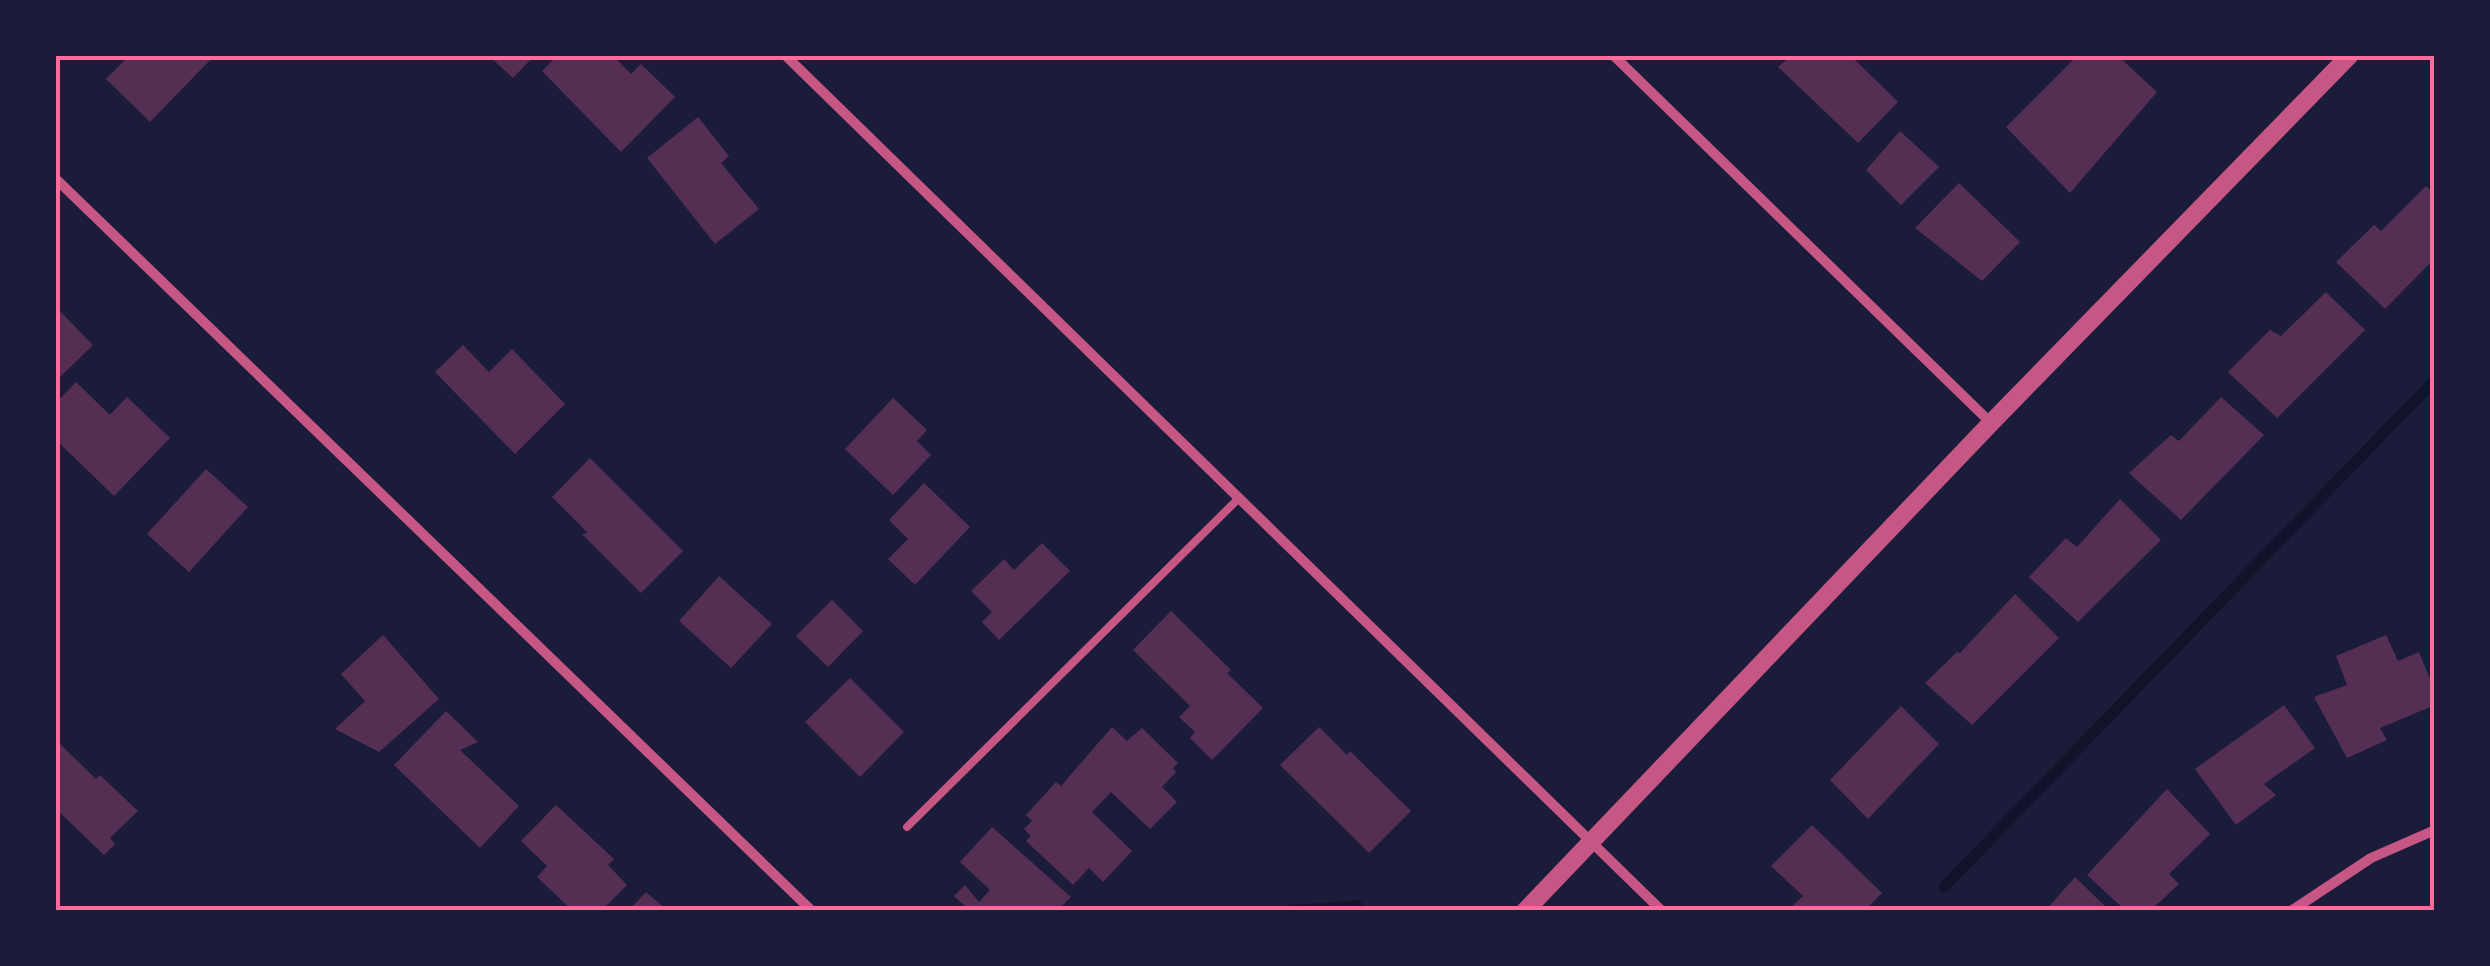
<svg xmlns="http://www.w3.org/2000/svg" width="2490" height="966" font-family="'Fira Sans',sans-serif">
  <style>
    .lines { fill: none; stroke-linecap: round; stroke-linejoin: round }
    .stream { stroke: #12122b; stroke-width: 11 }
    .building { fill: #542f53 }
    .service { stroke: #c65784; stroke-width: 8 }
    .minor { stroke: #c65784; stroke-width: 10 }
    .tertiary { stroke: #c65784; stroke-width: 18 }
    .neatline { fill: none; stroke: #ff6b9d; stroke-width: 4 }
  </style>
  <rect width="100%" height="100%" fill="#1b1b3a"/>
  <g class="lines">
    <g class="stream">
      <path d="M1944 887 2435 380"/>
      <path d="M1285 911 1357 906"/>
    </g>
  </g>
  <g class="building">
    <path d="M130 55H215L150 122 106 79Z"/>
    <path d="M488 55H535L513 78Z"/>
    <path d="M558 55H612L631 74 641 64 675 97 621 152 542 71Z"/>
    <path d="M1792 55H1850L1898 102 1858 143 1778 67Z"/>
    <path d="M2078 55H2117L2157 92 2070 193 2006 127Z"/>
    <path d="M698 117 729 156 721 163 759 209 715 244 647 158Z"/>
    <path d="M1900 131 1939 167 1901 205 1866 170Z"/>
    <path d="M1959 183 2020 242 1982 281 1915 228Z"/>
    <path d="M2426 186 2435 195V258L2385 309 2336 262 2374 225 2381 231Z"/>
    <path d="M2326 292 2365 330 2277 418 2228 372 2270 330 2281 336Z"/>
    <path d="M55 306 93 345 55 382Z"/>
    <path d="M463 345 489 372 512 349 565 404 515 454 435 372Z"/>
    <path d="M76 382 110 415 127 397 170 438 114 496 55 439V404Z"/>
    <path d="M2221 397 2264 435 2181 520 2129 473 2171 435 2179 441Z"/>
    <path d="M893 398 927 430 917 441 931 455 893 495 845 449Z"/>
    <path d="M590 458 683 551 641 593 582 534 588 533 552 497Z"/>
    <path d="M206 469 248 507 189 572 147 534Z"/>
    <path d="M924 483 970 527 915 585 888 559 908 539 889 520Z"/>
    <path d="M2120 499 2161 540 2078 622 2029 577 2066 538 2077 547Z"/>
    <path d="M1042 543 1070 571 999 640 982 622 992 612 971 591 1004 559 1014 570Z"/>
    <path d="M719 576 772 624 731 668 679 621Z"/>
    <path d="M2015 594 2059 638 1972 725 1925 683 1957 652 1960 653Z"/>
    <path d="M832 600 863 631 828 667 796 636Z"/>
    <path d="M1171 611 1231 670 1227 673 1263 708 1212 760 1190 738 1195 732 1179 717 1190 706 1133 650Z"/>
    <path d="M383 635 439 699 379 752 335 729 365 701 341 674Z"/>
    <path d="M2386 635 2398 661 2419 652 2435 691V705L2380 728 2387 740 2347 758 2314 697 2347 685 2336 656Z"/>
    <path d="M850 678 904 732 860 777 805 722Z"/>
    <path d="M2284 705 2315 748 2264 784 2276 795 2236 825 2195 769Z"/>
    <path d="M1901 706 1939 744 1868 819 1830 780Z"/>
    <path d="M446 711 478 742 460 750 519 806 480 848 394 765Z"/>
    <path d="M1112 727 1127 741 1142 728 1178 763 1173 768 1176 772 1162 787 1177 802 1150 829 1111 792 1092 812 1132 851 1103 882 1089 868 1073 885 1026 841 1031 836 1024 829 1032 821 1026 815 1056 782 1061 786Z"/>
    <path d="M1319 727 1347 755 1350 751 1411 811 1369 853 1280 765Z"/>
    <path d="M55 739 96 779 100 775 138 811 110 838 115 844 104 855 55 808Z"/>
    <path d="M2167 789 2210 834 2169 874 2179 884 2150 911H2126L2087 875Z"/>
    <path d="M556 805 614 859 608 865 627 885 601 911H573L537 877 547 866 521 841Z"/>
    <path d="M1812 825 1882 893 1864 911H1799L1793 905 1803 896 1771 866Z"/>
    <path d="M992 827 1071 897 1057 911H970L954 896 965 885 979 902 990 890 960 862Z"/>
    <path d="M2075 877 2110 911H2045Z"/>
    <path d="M646 892 668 911H628Z"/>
  </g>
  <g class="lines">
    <path class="service" d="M907 827 1238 499"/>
    <g class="minor">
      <path d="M785 55 1662 911"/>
      <path d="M1613 55 1991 423"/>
      <path d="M55 178 812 911"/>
      <path d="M2291 911 2371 858 2435 830"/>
    </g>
    <path class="tertiary" d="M1525 911 1991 423 2350 55"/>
  </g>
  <rect width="2490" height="966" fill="none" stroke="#1b1b3a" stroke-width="115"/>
  <rect x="58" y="58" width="2374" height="850" class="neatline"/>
</svg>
